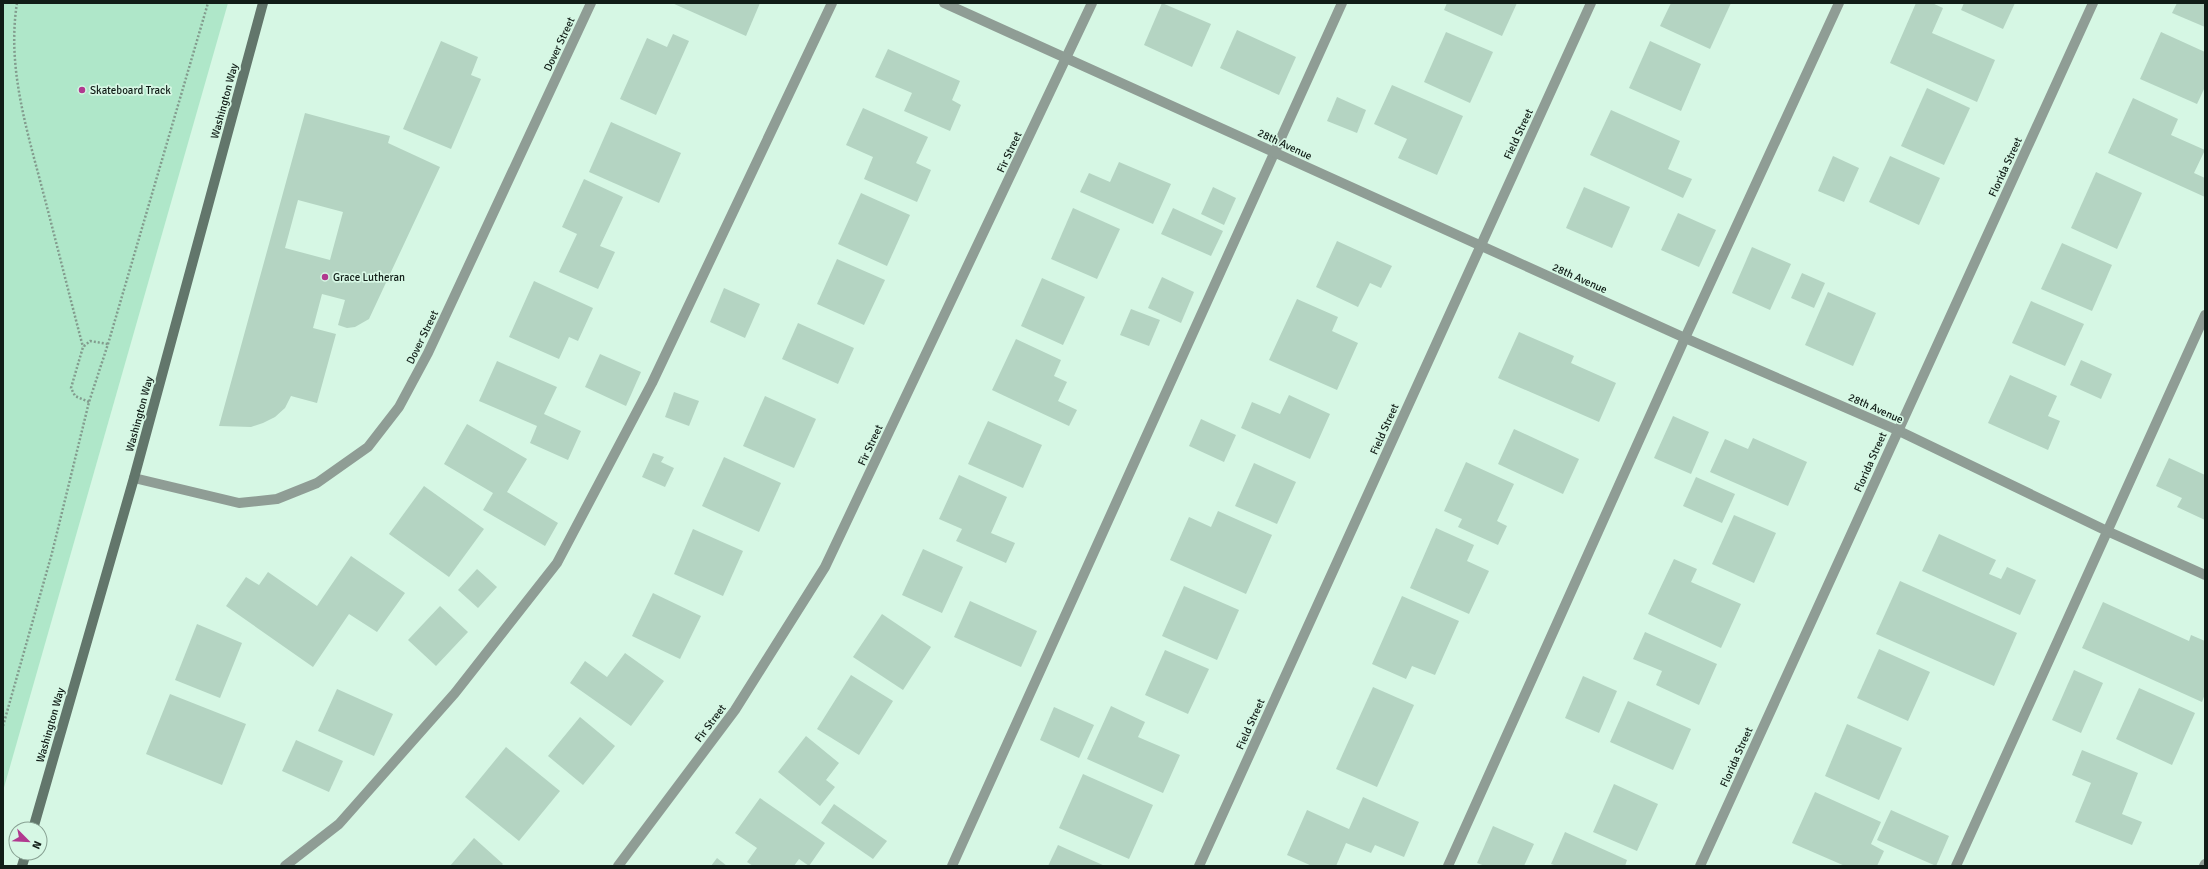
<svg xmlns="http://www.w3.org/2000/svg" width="2208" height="869" font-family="Signika,sans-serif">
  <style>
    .green { fill: #afe7c9 }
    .building { fill: #b4d4c2; fill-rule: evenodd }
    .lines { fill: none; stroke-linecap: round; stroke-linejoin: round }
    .path { stroke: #839c8e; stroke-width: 2.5; stroke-dasharray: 2 2; stroke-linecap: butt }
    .lane { stroke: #8f9d95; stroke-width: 10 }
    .street { stroke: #8f9d95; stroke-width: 10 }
    .secondary { stroke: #62766b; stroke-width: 10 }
    .poi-dot { fill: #b1398f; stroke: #d6f7e4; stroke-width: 1.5 }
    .labels { text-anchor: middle; stroke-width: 3.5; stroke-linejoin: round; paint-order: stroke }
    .street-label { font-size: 11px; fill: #111d17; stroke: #d6f7e4 }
    .poi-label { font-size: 11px; fill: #111d17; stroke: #d6f7e4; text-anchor: start }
  </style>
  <rect width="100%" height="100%" fill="#d6f7e4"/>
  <path class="green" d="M3 3H228L3 791Z"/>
  <g class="building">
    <path d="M672 3H760L746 36Z"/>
    <path d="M1162 3 1211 24 1192 67 1144 45Z"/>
    <path d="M1447 3H1517L1502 36 1444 10Z"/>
    <path d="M1671 3H1731L1710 49 1660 26Z"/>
    <path d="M1916 3H1932L1943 8 1932 33 1995 60 1977 102 1890 63Z"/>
    <path d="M1964 3H2015L2003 29 1961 10Z"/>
    <path d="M2177 3H2205V27L2172 13Z"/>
    <path d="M1237 30 1296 57 1279 95 1220 68Z"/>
    <path d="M1446 32 1493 52 1470 103 1424 82Z"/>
    <path d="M2161 32 2205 52V87L2197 104 2140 79Z"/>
    <path d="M673 34 689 41 656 115 620 99 647 38 667 47Z"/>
    <path d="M441 41 478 57 471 75 481 79 451 149 403 129Z"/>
    <path d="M1650 41 1701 64 1681 111 1629 88Z"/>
    <path d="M888 49 960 81 952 100 961 105 950 131 904 111 912 93 875 77Z"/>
    <path d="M1392 85 1463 116 1437 175 1398 158 1407 139 1374 124Z"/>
    <path d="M1927 88 1970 108 1944 165 1901 146Z"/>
    <path d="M1337 97 1366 110 1357 133 1327 121Z"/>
    <path d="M2133 98 2178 119 2171 135 2205 150 2194 173 2205 178V197L2108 153Z"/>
    <path d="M863 108 928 137 916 163 931 170 917 202 864 179 873 157 846 145Z"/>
    <path d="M1611 110 1680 141 1668 169 1692 179 1683 198 1590 155Z"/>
    <path d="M305 113 390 136 388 143 440 167 369 319 355 327 347 328 338 325 345 300 322 294 313 328 336 334 317 403 291 396 285 408 275 417 263 423 251 427 219 426ZM298 200 343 212 330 260 285 248Z"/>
    <path d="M611 122 681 153 659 203 589 172Z"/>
    <path d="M1833 156 1859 168 1844 202 1818 191Z"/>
    <path d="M1890 156 1940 178 1919 225 1869 202Z"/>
    <path d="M1119 162 1171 184 1153 224 1080 192 1089 173 1110 182Z"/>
    <path d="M2096 172 2142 193 2117 249 2071 228Z"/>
    <path d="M584 179 623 197 600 246 615 252 598 289 559 272 577 234 562 227Z"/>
    <path d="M1213 187 1236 198 1224 225 1201 214Z"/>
    <path d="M1584 187 1630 207 1612 248 1566 228Z"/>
    <path d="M861 193 910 215 887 266 838 244Z"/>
    <path d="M1073 208 1120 229 1097 279 1051 259Z"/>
    <path d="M1173 208 1223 231 1211 256 1161 234Z"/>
    <path d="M1678 213 1716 230 1699 267 1661 250Z"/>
    <path d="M1337 241 1392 266 1381 288 1370 283 1358 307 1316 287Z"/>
    <path d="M2062 243 2112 265 2092 311 2041 289Z"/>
    <path d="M1752 247 1791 264 1770 310 1732 293Z"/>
    <path d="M837 259 885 280 864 325 817 304Z"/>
    <path d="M1802 273 1825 283 1814 308 1791 298Z"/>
    <path d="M1162 277 1194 292 1181 323 1148 308Z"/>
    <path d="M1042 278 1085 297 1063 345 1021 326Z"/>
    <path d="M534 281 593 308 578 341 569 337 559 359 509 337Z"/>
    <path d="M724 288 760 304 745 338 710 322Z"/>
    <path d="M1828 292 1876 313 1853 366 1805 345Z"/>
    <path d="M1297 299 1338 317 1332 331 1358 343 1337 390 1269 360Z"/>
    <path d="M2031 301 2084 324 2065 366 2012 343Z"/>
    <path d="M1131 309 1160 320 1149 346 1120 335Z"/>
    <path d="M798 323 854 348 838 384 782 359Z"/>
    <path d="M1519 332 1574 356 1571 363 1616 383 1599 422 1498 378Z"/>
    <path d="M1016 339 1061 360 1054 376 1067 382 1058 401 1077 410 1069 426 992 390Z"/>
    <path d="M600 354 641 372 626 406 585 387Z"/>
    <path d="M2081 360 2112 374 2101 399 2070 385Z"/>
    <path d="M497 361 557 387 544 414 581 431 568 460 530 443 537 426 479 401Z"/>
    <path d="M2010 375 2057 396 2048 416 2060 421 2048 450 1988 423Z"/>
    <path d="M674 392 699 401 689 426 665 417Z"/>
    <path d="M1289 395 1330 414 1310 459 1241 428 1252 402 1280 414Z"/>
    <path d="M765 396 816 419 794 468 743 446Z"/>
    <path d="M1673 416 1709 432 1691 474 1654 458Z"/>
    <path d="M1201 419 1236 435 1224 462 1189 446Z"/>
    <path d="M988 421 1042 445 1023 488 968 464Z"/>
    <path d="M467 424 527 459 507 492 558 523 545 546 483 510 493 493 444 464Z"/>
    <path d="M1514 429 1579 459 1563 494 1498 464Z"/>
    <path d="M1753 438 1807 462 1788 506 1710 472 1725 439 1748 449Z"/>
    <path d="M653 453 664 457 661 462 674 468 665 487 642 477Z"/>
    <path d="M724 457 781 483 759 532 702 506Z"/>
    <path d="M2169 458 2205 475V520L2177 507 2182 498 2156 486Z"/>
    <path d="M1466 462 1514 484 1497 521 1507 526 1498 545 1458 527 1462 519 1444 511Z"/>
    <path d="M1254 463 1296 482 1277 524 1235 506Z"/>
    <path d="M959 475 1007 497 991 533 1015 543 1006 563 956 541 962 529 939 519Z"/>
    <path d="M1696 477 1735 494 1722 523 1683 506Z"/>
    <path d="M424 486 484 529 449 577 389 534Z"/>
    <path d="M1218 511 1272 535 1246 594 1170 560 1189 517 1211 527Z"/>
    <path d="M1734 515 1776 533 1754 583 1712 564Z"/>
    <path d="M1436 528 1474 545 1467 561 1489 571 1469 614 1410 588Z"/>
    <path d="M693 529 743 551 723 596 674 574Z"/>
    <path d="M1939 534 1996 560 1989 574 2001 579 2007 567 2036 580 2020 615 1922 571Z"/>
    <path d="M923 549 963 567 942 613 902 595Z"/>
    <path d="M351 556 405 593 377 632 349 614 313 667 226 606 246 577 259 585 268 572 317 606Z"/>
    <path d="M1674 559 1697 569 1691 582 1741 604 1721 648 1648 614Z"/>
    <path d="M477 569 497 587 478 608 458 590Z"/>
    <path d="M1900 581 2017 633 1994 686 1876 634Z"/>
    <path d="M1184 586 1239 610 1217 660 1162 636Z"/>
    <path d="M653 593 701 616 680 659 632 636Z"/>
    <path d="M1402 596 1459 621 1435 675 1412 666 1406 679 1372 664Z"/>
    <path d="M970 601 1037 631 1021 667 954 637Z"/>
    <path d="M2103 602 2189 641 2191 635 2205 641V694L2202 702 2082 648Z"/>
    <path d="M440 606 468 632 436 666 408 640Z"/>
    <path d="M882 614 931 647 903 690 853 657Z"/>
    <path d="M197 624 242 643 220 698 175 680Z"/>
    <path d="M1645 632 1717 664 1699 705 1656 685 1662 671 1633 659Z"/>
    <path d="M1879 649 1930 672 1908 721 1857 698Z"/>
    <path d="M1165 650 1209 669 1188 714 1145 695Z"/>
    <path d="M625 653 664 681 631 726 570 683 585 661 607 677Z"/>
    <path d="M2074 670 2103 683 2081 733 2052 720Z"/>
    <path d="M851 675 893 701 859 755 817 729Z"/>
    <path d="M1583 676 1617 691 1599 733 1565 718Z"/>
    <path d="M1373 687 1414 705 1377 787 1336 769Z"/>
    <path d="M2139 688 2195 713 2172 765 2116 739Z"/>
    <path d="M337 689 393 714 374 756 318 731Z"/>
    <path d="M170 694 246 724 222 785 146 754Z"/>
    <path d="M1628 701 1691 729 1673 770 1610 742Z"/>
    <path d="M1111 706 1145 722 1138 737 1180 755 1163 793 1087 759Z"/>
    <path d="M1054 707 1094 725 1079 758 1040 740Z"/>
    <path d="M580 717 615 746 583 785 548 756Z"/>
    <path d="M1847 724 1902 748 1879 800 1825 776Z"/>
    <path d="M806 736 839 763 826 780 835 787 820 806 778 772Z"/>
    <path d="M296 740 343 761 329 792 282 771Z"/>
    <path d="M506 747 560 791 519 841 465 797Z"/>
    <path d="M2082 750 2138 773 2122 814 2142 822 2132 845 2075 822 2091 783 2072 775Z"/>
    <path d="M1083 774 1153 805 1129 859 1059 828Z"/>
    <path d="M1614 784 1658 804 1637 851 1593 832Z"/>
    <path d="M1815 792 1881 822 1871 844 1884 851 1877 866H1845L1792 843Z"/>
    <path d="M1363 797 1419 822 1404 857 1375 845 1371 853 1346 843 1336 866H1312L1287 855 1307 810 1349 829Z"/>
    <path d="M760 798 825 843 809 866 799 859 794 866H753L747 862 757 848 735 833Z"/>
    <path d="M834 804 887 841 873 859 821 823Z"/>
    <path d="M1891 810 1949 836 1936 866 1877 840Z"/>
    <path d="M1493 826 1534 844 1524 866H1485L1477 863Z"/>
    <path d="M1565 832 1627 860 1625 866H1557L1551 864Z"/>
    <path d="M474 838 503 864 501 866H450Z"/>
    <path d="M1058 845 1105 866H1048Z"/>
    <path d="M717 858 727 866H711Z"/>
  </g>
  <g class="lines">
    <g class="path">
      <path d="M17 3C7 66 26 127 42 188 56 241 69 294 83 347"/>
      <path d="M89 402 75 396 71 388 83 347 90 341 108 344"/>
      <path d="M3 726 52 553 89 402 108 344 208 3"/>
    </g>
    <g class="lane">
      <path d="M285 866 339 824 455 693 557 563 652 383 832 3"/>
      <path d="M952 866 1342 3"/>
      <path d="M1448 866 1685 338 1839 3"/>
      <path d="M1956 866 2205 315"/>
    </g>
    <g class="street">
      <path d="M944 3 1685 338 1897 430 2107 531 2205 575"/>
      <path d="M134 478 239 503 277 499 317 483 368 447 399 407 428 353 591 3"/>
      <path d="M618 866 735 710 825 567 1092 3"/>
      <path d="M1199 866 1591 3"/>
      <path d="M1700 866 2093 3"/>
      <path d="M2204 866 2205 864"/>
    </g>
    <g class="secondary">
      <path d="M33 829 134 478 263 3"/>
      <path d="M22 866 26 853"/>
    </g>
  </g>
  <g class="poi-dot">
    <circle cx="82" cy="90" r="4"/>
    <circle cx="325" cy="277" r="4"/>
  </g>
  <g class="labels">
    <g class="street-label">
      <text transform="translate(559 44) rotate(-65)" y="4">Dover Street</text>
      <text transform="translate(224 101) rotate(-75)" y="4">Washington Way</text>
      <text transform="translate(1518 134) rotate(-65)" y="4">Field Street</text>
      <text transform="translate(1285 144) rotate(25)" y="4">28th Avenue</text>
      <text transform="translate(1009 152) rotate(-65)" y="4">Fir Street</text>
      <text transform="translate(2005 167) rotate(-65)" y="4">Florida Street</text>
      <text transform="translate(1580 278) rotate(24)" y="4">28th Avenue</text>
      <text transform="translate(422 337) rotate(-64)" y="4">Dover Street</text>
      <text transform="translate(1876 408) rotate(24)" y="4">28th Avenue</text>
      <text transform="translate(139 414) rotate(-75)" y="4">Washington Way</text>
      <text transform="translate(1384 429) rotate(-66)" y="4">Field Street</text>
      <text transform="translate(870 445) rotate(-65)" y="4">Fir Street</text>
      <text transform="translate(1870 462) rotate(-66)" y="4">Florida Street</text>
      <text transform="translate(710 723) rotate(-53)" y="4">Fir Street</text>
      <text transform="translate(1250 724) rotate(-66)" y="4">Field Street</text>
      <text transform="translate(50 725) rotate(-74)" y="4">Washington Way</text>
      <text transform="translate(1736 757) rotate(-66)" y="4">Florida Street</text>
    </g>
    <g class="poi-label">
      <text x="90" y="94">Skateboard Track</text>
      <text x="333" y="281">Grace Lutheran</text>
    </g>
  </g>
  <rect width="2208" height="869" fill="none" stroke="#111d17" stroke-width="8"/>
  <g transform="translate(28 841) rotate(114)"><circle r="19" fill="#d6f7e4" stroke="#87a092"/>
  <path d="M0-3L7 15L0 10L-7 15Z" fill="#b1398f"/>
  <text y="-6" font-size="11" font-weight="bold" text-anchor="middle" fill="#111d17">N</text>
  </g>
</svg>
